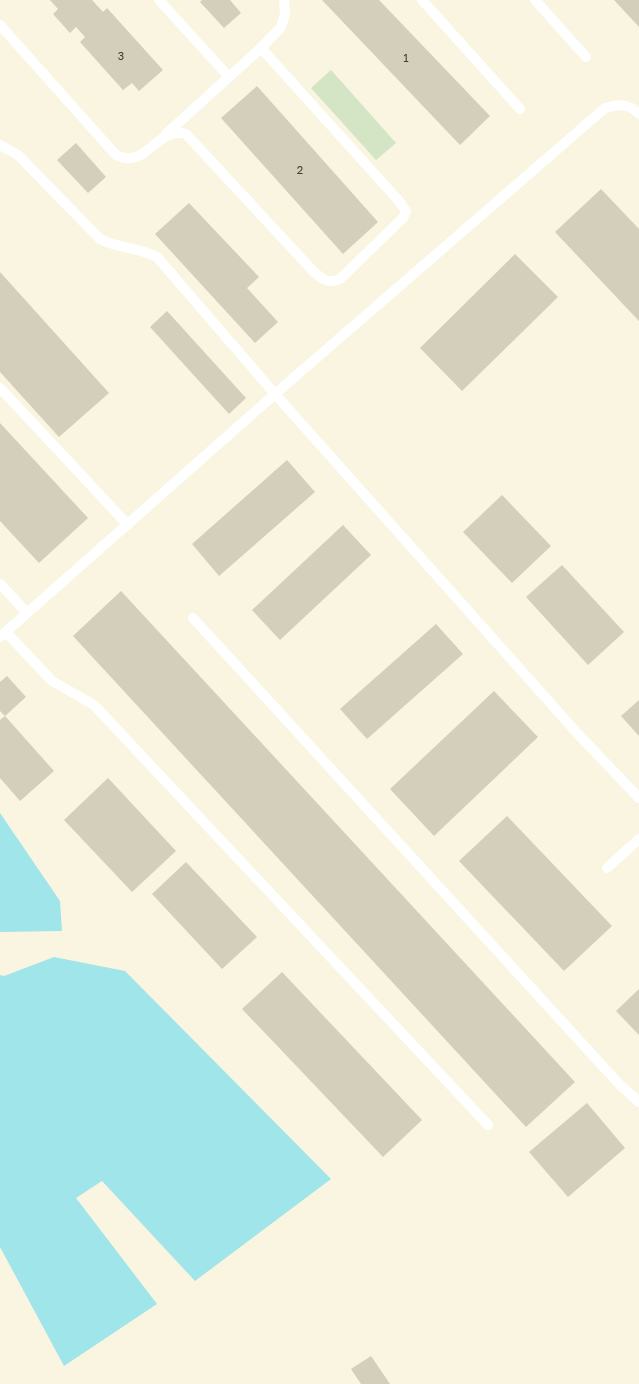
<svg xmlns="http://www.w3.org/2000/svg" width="639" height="1384" font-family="'Golos Text',sans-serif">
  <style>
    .green { fill: #d3e5c4 }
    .water { fill: #a0e5e9 }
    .building { fill: #d3cfba }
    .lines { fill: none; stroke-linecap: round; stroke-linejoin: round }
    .service { stroke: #fff; stroke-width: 10 }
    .labels { text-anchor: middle; stroke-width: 4; stroke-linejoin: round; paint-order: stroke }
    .number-label { font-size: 11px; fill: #3f3d33 }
  </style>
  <rect width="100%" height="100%" fill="#faf5e0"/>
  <path class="green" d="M331 70 396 143 376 160 311 88Z"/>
  <g class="water">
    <path d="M0 813 60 901 62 931 0 932Z"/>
    <path d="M54 957 125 971 331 1179 195 1281 102 1181 76 1198 157 1304 64 1366 0 1247V975L4 976Z"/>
  </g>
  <g class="building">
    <path d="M50 0H92L103 12 107 8 163 70 139 91 132 83 123 90 80 42 85 37 76 27 70 33 53 14 58 9Z"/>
    <path d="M202 0H230L241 13 224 28 200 2Z"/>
    <path d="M322 0H379L490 116 460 145Z"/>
    <path d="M614 0H639V27Z"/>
    <path d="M257 86 378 222 343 254 221 118Z"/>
    <path d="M76 143 106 177 88 193 57 160Z"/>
    <path d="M601 189 639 229V321L555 232Z"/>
    <path d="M189 203 259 277 247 288 278 322 255 343 155 234Z"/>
    <path d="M515 254 558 297 462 391 420 348Z"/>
    <path d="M0 272 109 393 59 437 0 372Z"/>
    <path d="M167 311 246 398 229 414 150 327Z"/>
    <path d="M0 423 88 518 39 563 0 521Z"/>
    <path d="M287 460 315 492 219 576 192 544Z"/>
    <path d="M502 495 551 546 512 583 463 532Z"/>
    <path d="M343 525 371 555 280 640 252 610Z"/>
    <path d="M562 565 624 632 588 665 526 597Z"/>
    <path d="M121 591 575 1082 526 1127 73 636Z"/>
    <path d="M436 624 463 654 367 739 340 709Z"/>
    <path d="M7 676 26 697 5 716 54 771 20 801 0 778V720L5 716 0 711V682Z"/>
    <path d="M494 691 538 737 434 836 390 789Z"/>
    <path d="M639 700V736L621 716Z"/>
    <path d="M108 778 176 851 132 892 64 820Z"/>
    <path d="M507 816 612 926 564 971 459 861Z"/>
    <path d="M186 862 257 937 222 969 152 894Z"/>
    <path d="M282 972 422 1120 383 1157 242 1009Z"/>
    <path d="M639 989V1035L616 1011Z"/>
    <path d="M587 1103 625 1148 568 1197 529 1152Z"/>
    <path d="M371 1356 390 1384H361L351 1369Z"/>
  </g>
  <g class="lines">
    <g class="service">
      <path d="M159 0 229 77"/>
      <path d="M422 0 520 109"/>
      <path d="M535 0 586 57"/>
      <path d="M0 25 116 155C148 170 155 126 186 134L314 272C323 280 328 284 340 279L403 218 406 211 399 201 261 48"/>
      <path d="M639 114C629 103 618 104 605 108L275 394 577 733 639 798"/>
      <path d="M166 134 261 48 281 27 285 14 284 0"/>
      <path d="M0 145 18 155 100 239C119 249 138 247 157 257L275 394 0 637"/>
      <path d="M0 388 128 525"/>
      <path d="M0 584 27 613"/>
      <path d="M193 618 620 1085 639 1102"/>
      <path d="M6 632 52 681 94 705 488 1125"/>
      <path d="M607 868 639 839"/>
    </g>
  </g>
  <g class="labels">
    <g class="number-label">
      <text x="121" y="60">3</text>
      <text x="406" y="62">1</text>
      <text x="300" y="174">2</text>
    </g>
  </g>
</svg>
